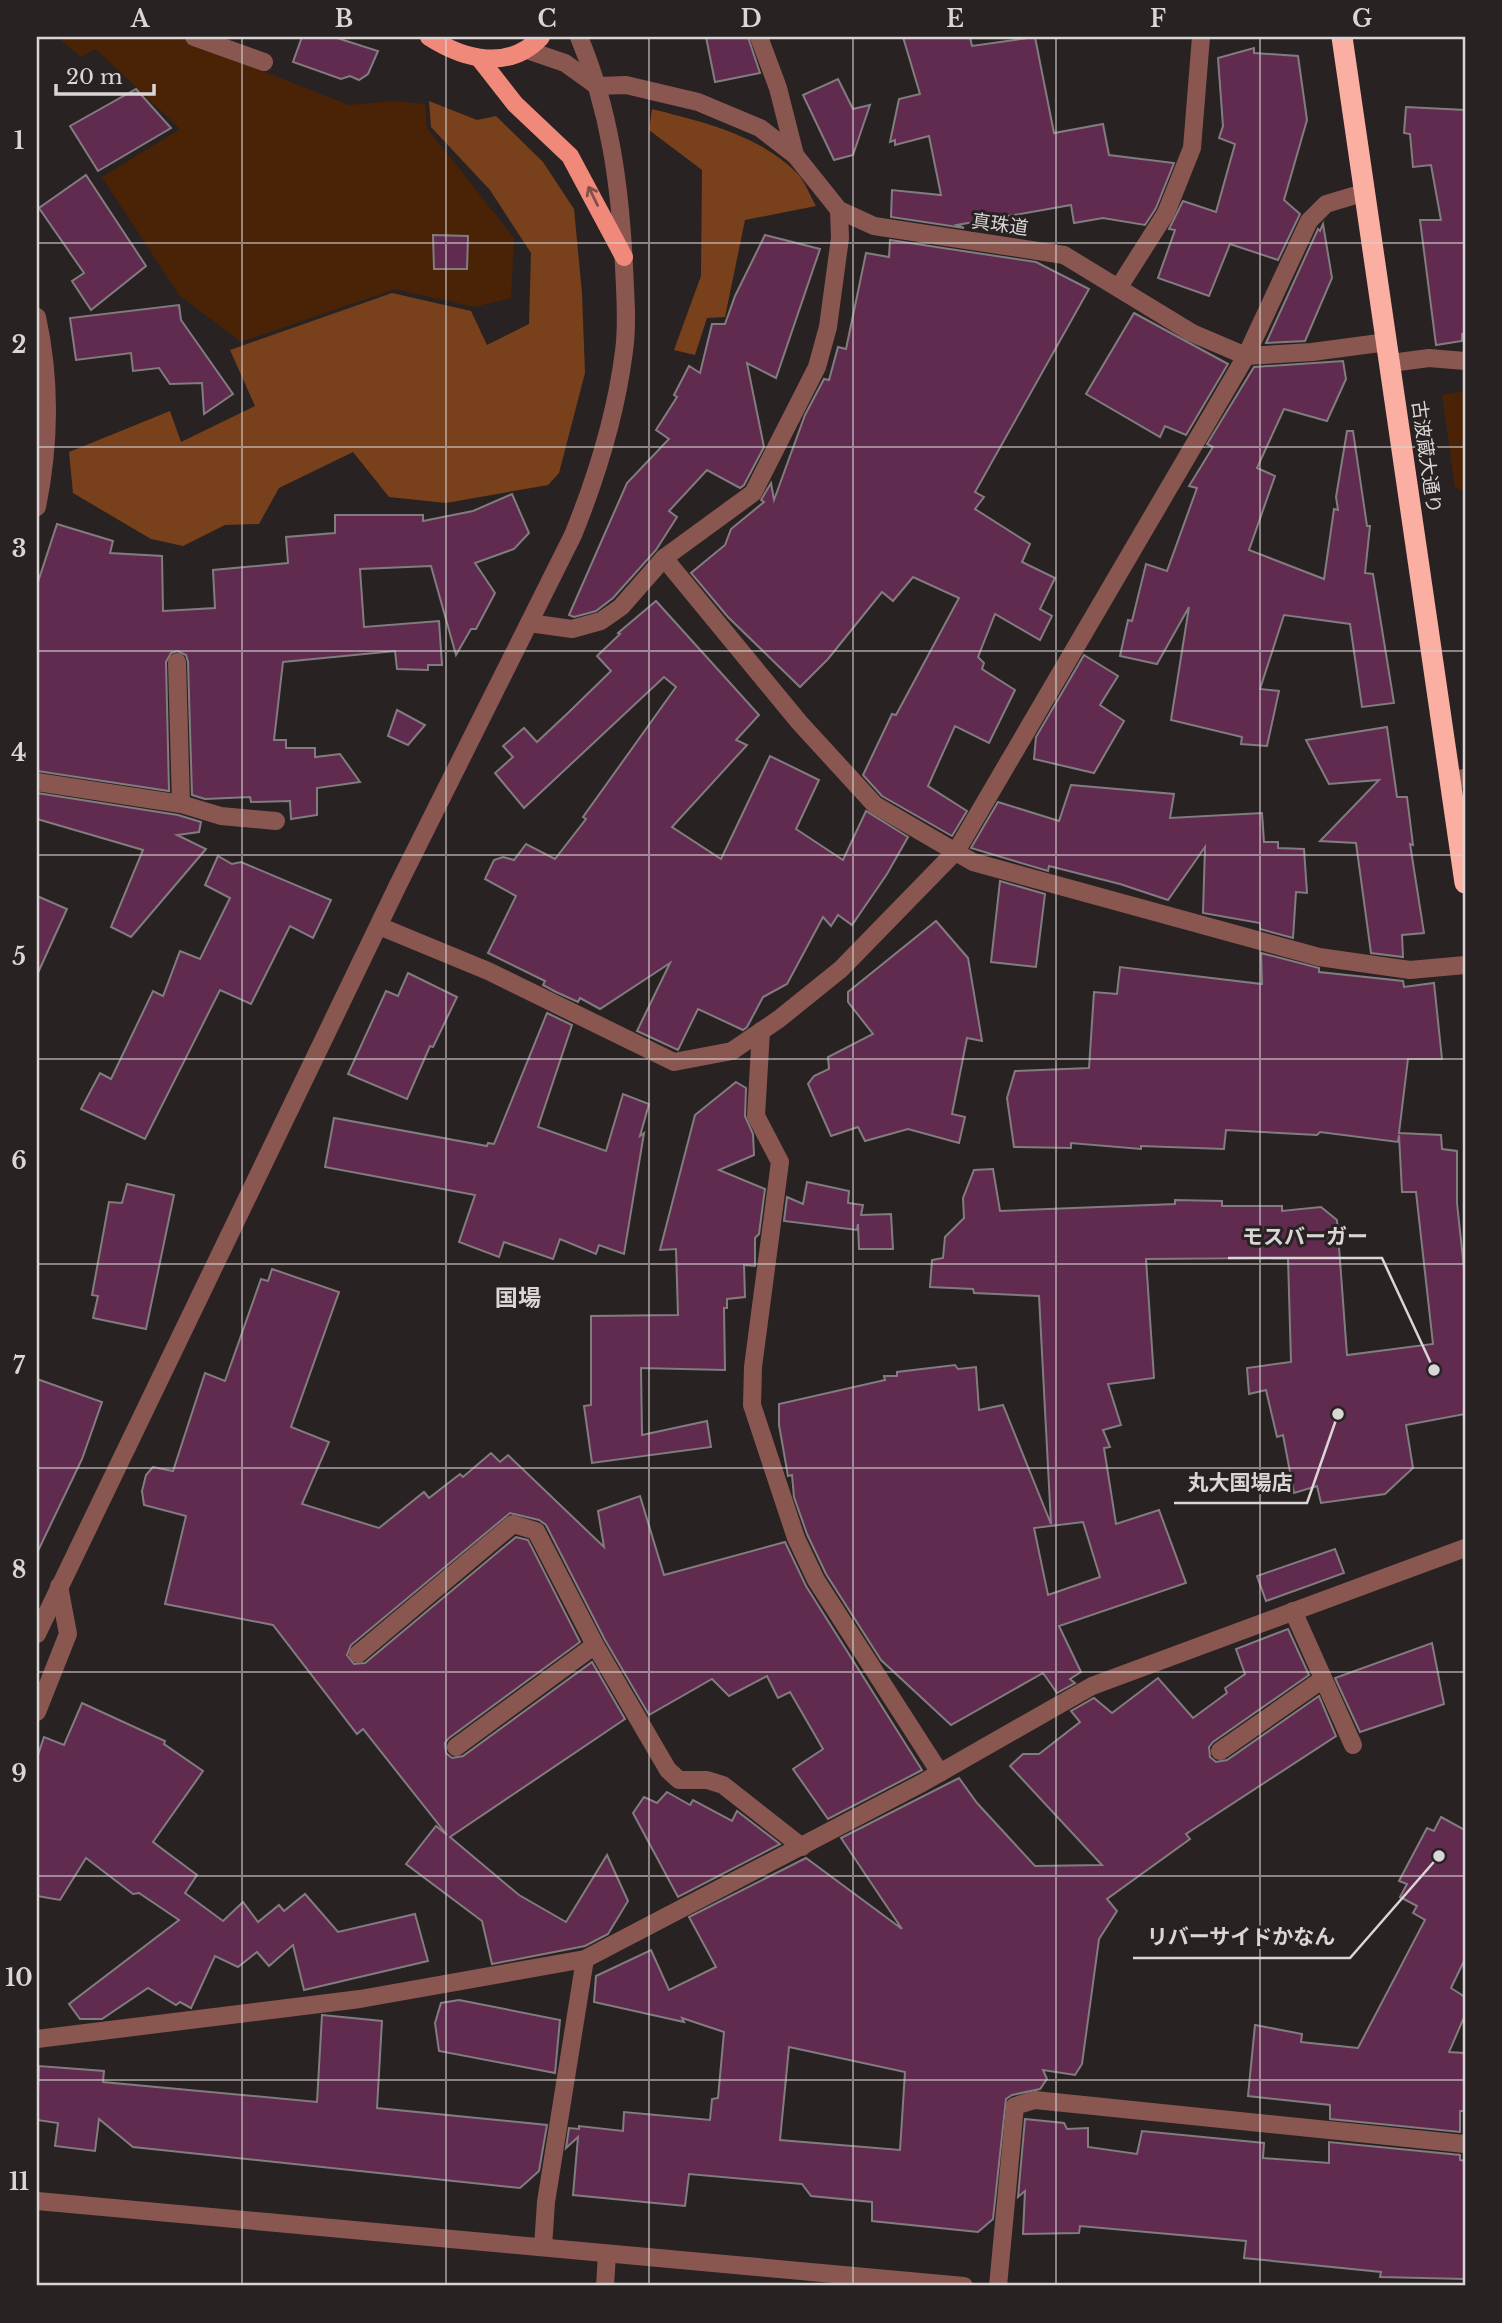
<svg xmlns="http://www.w3.org/2000/svg" width="1502" height="2323" font-family="'Libre Baskerville','Noto Sans JP',serif">
  <style>
    .green { fill: #4a2307 }
    .forest { fill: #78411b }
    .building { fill: #602b4f; stroke: #827c7f; stroke-width: 2; fill-rule: evenodd }
    .lines { fill: none; stroke-linecap: round; stroke-linejoin: round }
    .minor { stroke: #8a5750; stroke-width: 18 }
    .major { stroke: #f1897a; stroke-width: 18 }
    .highway { stroke: #fbafa3; stroke-width: 21 }
    .oneway { stroke: #82504a }
    .grid { fill: none; stroke: #dad6d6; stroke-width: 2; stroke-opacity: 0.55 }
    .labels { text-anchor: middle; stroke-width: 6; stroke-linejoin: round; paint-order: stroke }
    .street-label { font-size: 19px; fill: #dad6d6; stroke: #282223 }
    .quarter-label { font-size: 23px; font-weight: bold; fill: #dad6d6; stroke: #282223 }
    .leader { fill: none; stroke: #dad6d6; stroke-width: 2.5 }
    .callout-dot { fill: #dad6d6; stroke: #282223; stroke-width: 2.5 }
    .callout-label { font-size: 21px; text-anchor: middle; font-weight: bold; fill: #dad6d6; stroke: #282223; stroke-width: 6; stroke-linejoin: round; paint-order: stroke }
    .neatline { fill: none; stroke: #dad6d6; stroke-width: 2.5 }
    .grid-label { font-size: 23px; text-anchor: middle; font-weight: bold; fill: #dad6d6 }
  </style>
  <rect width="100%" height="100%" fill="#282223"/>
  <g class="green">
    <path d="M57 37H176L349 105 395 101 425 104 427 128 514 238 511 298 474 307 395 289 241 342 179 295 102 177 180 129 96 49 81 57Z"/>
    <path d="M1465 391V492L1455 487 1442 395Z"/>
  </g>
  <g class="forest">
    <path d="M429 101 477 120 496 116 543 162 574 209 582 293 585 373 559 473 548 485 446 503 389 497 353 452 279 488 259 524 225 525 183 546 151 539 73 493 69 452 170 411 181 442 255 406 230 350 392 293 471 311 487 345 529 324 531 253 490 190 431 127Z"/>
    <path d="M652 109C702 122 758 134 797 173 805 181 810 196 816 206L745 220 725 317 707 318 695 355 674 350 701 276 702 170 649 130Z"/>
  </g>
  <g class="building">
    <path d="M302 37H334L378 51 368 74 359 80 350 76 341 79 293 62Z"/>
    <path d="M706 37H748L760 73 715 82Z"/>
    <path d="M903 37H970L972 46 1035 37 1054 133 1103 124 1109 155 1174 163 1156 208 1145 225 1103 218 1074 223 1071 205 957 225 964 228 891 217 892 190 941 195 929 136 895 145V140L890 142 899 99 920 94Z"/>
    <path d="M1254 48V53L1298 56 1307 120 1284 200 1300 214 1278 260 1230 244 1209 296 1158 278 1175 230 1169 229 1183 201 1216 212 1235 144 1219 138 1223 126 1218 58Z"/>
    <path d="M838 79 853 109 870 105 853 155 834 160 803 95Z"/>
    <path d="M136 89 171 128 98 171 70 126Z"/>
    <path d="M1406 107 1465 110V333L1462 334V341L1436 345 1420 220H1441L1431 165 1413 167 1410 134 1404 133Z"/>
    <path d="M86 175 146 266 91 310 72 281 84 273 39 208Z"/>
    <path d="M1323 224 1332 278 1305 341 1266 343 1318 229 1320 231Z"/>
    <path d="M433 235 468 236 467 269H434Z"/>
    <path d="M765 235 820 249 776 378 747 363 764 447 744 485 740 488 707 470 669 511 677 517 656 550 613 598 596 611 574 617 569 615 627 483 669 439 656 430 677 397 674 395 689 366 700 373 712 324H725L735 296Z"/>
    <path d="M890 240 1036 262 1089 289 975 492 984 497 975 509 1030 544 1022 562 1055 578 1040 609 1052 616 1040 640 995 614 978 657 984 663 982 669 1015 690 989 743 955 726 928 786 967 811 952 836 882 796 863 775 892 714 896 715 959 598 913 577 893 601 882 592 828 659 800 687 728 617 691 573 725 545 731 529 764 502 761 500 771 483 774 500 805 415 824 379 829 380 838 347 846 349 866 253 889 257Z"/>
    <path d="M179 305 181 320 233 394 204 414 202 383 170 384 159 368 133 371 131 353 76 360 70 318Z"/>
    <path d="M1134 313 1228 364 1186 435 1165 426 1160 437 1086 394Z"/>
    <path d="M1343 361 1346 379 1327 421 1284 409 1257 468 1275 476 1249 550 1324 579 1334 509 1338 510 1336 497 1347 431H1353L1367 526H1370L1365 573 1373 574 1394 703 1362 707 1350 624 1284 615 1260 689 1279 691 1267 746 1241 744 1242 737 1171 720 1189 607 1157 664 1120 656 1128 620 1132 621 1146 564 1167 571 1197 488 1189 486 1213 447 1207 444 1254 367Z"/>
    <path d="M512 494 529 533 514 549 475 563 495 593 476 629H471L456 655 431 566 360 569 364 627 439 621 442 665H428V670L397 669 395 651 283 662 274 740H286V748H315V757L340 754 360 782 317 788V815L291 819 290 801 251 802 250 797 205 799 192 795 188 662 186 655 177 651 171 653 166 662 169 791 37 771V585L57 524 113 541 110 553 162 556 163 611 215 608 213 570 288 563 286 537 335 533V515H423V521L473 511Z"/>
    <path d="M656 601 759 715 736 740 747 745 672 827 721 859 770 756 819 780 796 829 843 860 866 811 908 837 887 874 852 925 838 915 831 926 823 917 787 984 763 997 747 1027 743 1030 698 1009 678 1050 637 1031 670 963 600 1009 580 998 578 1002 556 992 543 985 545 981 488 953 516 896 485 879 494 860 503 857 514 860 526 844 555 859 586 819 583 817 676 687 664 677 524 808 495 773 513 757 503 746 524 728 537 742 569 712 611 671 597 656 620 634 618 633Z"/>
    <path d="M1084 655 1118 676 1100 705 1124 721 1094 773 1034 759 1036 737Z"/>
    <path d="M397 710 425 725 408 745 388 736Z"/>
    <path d="M1387 727 1397 797H1407L1413 845 1410 844 1424 933 1402 935 1403 957 1371 953 1356 843 1320 841 1379 780 1329 784 1306 740Z"/>
    <path d="M1071 785 1174 794 1170 818 1262 813 1264 842H1278V848L1304 849 1307 893 1296 892 1293 938 1260 929V923L1203 913 1205 847 1168 900 1120 884 1049 866 1048 871 971 848 998 802 1059 821Z"/>
    <path d="M37 793 178 815 201 822 199 832 177 835 206 849 131 937 111 927 143 850 37 819Z"/>
    <path d="M218 856 232 864 241 862 331 900 313 938 290 926 251 1004 220 990 145 1139 81 1109 100 1073 111 1079 153 991 163 996 180 951 200 959 230 898 205 885Z"/>
    <path d="M1000 881 1045 894 1036 967 991 962Z"/>
    <path d="M37 896 67 909 37 975Z"/>
    <path d="M936 921 968 958 982 1041 967 1038 952 1114 965 1117 959 1143 908 1129 865 1141 858 1127 831 1136 808 1084 814 1076 829 1069 828 1057 873 1034 848 1002V992Z"/>
    <path d="M1261 953 1319 968V972L1403 981 1404 987 1434 983 1442 1059H1408L1399 1133 1441 1135 1442 1149 1457 1151V1203L1465 1278V1414L1406 1425 1413 1468 1385 1494 1321 1503 1317 1486 1294 1493 1283 1435 1277 1437 1266 1390 1249 1394 1247 1368 1291 1362 1288 1258 1146 1259 1154 1378 1108 1384 1121 1425 1103 1430 1110 1447 1104 1448 1116 1524 1159 1510 1186 1583 1059 1626 1081 1672 1070 1679 1075 1683 1057 1693 1043 1673 951 1725 881 1660 826 1574 807 1534 794 1497 792 1475 788 1476 779 1425V1404L885 1380 884 1376H897V1372L955 1365 958 1369 976 1367 979 1410 1003 1405 1051 1524 1039 1296 974 1293 973 1289 930 1287 932 1260 943 1258 945 1237 964 1218 963 1198 974 1170 993 1169 1000 1211 1175 1204V1200L1222 1201V1206H1282V1211L1321 1207 1337 1220 1347 1355 1433 1344 1416 1192H1402L1399 1135 1398 1142 1320 1132 1317 1135 1226 1130 1224 1149 1141 1146V1149L1071 1143V1148L1014 1147 1007 1098 1015 1071 1089 1068 1094 992 1117 994 1120 967 1262 984ZM1083 1522 1100 1577 1048 1595 1034 1528Z"/>
    <path d="M408 973 457 997 433 1047 430 1046 407 1099 348 1074 386 991 398 996Z"/>
    <path d="M547 1013 572 1025 538 1127 606 1151 623 1094 649 1104 640 1136 644 1133 624 1254 599 1245 596 1254 560 1239 553 1259 504 1242 499 1257 459 1242 475 1195 325 1167 334 1118 487 1146 488 1143 494 1144Z"/>
    <path d="M736 1082 746 1088 745 1116 753 1134 754 1155 719 1170 765 1189 759 1234 755 1238V1266L744 1265 745 1297 727 1299V1308H724L725 1370 641 1368 642 1435 707 1421 711 1447 592 1463 584 1406 591 1405V1316L678 1315 676 1249 660 1250 695 1115Z"/>
    <path d="M807 1182 849 1191 848 1203 863 1205 861 1215 891 1214 893 1249H859L858 1224 857 1230 784 1221 787 1197 803 1204Z"/>
    <path d="M127 1184 174 1195 146 1329 93 1318 98 1296 92 1295 109 1202 122 1203Z"/>
    <path d="M272 1269 339 1292 291 1427 329 1442 302 1504 379 1528 424 1492 429 1498 460 1474 463 1477 491 1453 500 1462 508 1455 604 1547 598 1511 640 1496 664 1575 785 1542 806 1586 922 1770 828 1819 793 1769 823 1749 790 1692 778 1698 767 1676 729 1696 712 1679 649 1715 605 1640 546 1525 539 1520 510 1513 351 1645 347 1655 354 1664 365 1663 516 1537 528 1540 580 1642 449 1738 445 1743 446 1753 452 1758 463 1756 592 1662 625 1719 450 1837 519 1895 566 1922 607 1855 628 1901 608 1934 585 1946 492 1964 482 1921 406 1864 436 1826 447 1835 363 1729 357 1734 273 1625 165 1604 186 1516 144 1505 142 1491 146 1475 153 1467 173 1471 205 1373 225 1381 261 1279 268 1281Z"/>
    <path d="M37 1379 102 1402 82 1459 37 1553Z"/>
    <path d="M1335 1549 1344 1573 1266 1601 1257 1576Z"/>
    <path d="M1288 1629 1309 1675 1213 1742 1209 1747 1210 1757 1216 1762 1227 1760 1319 1696 1336 1736 1186 1834 1190 1839 1107 1899 1117 1911 1099 1939 1082 2064 1075 2075 1043 2070 1047 2079 1040 2089 1012 2095 1006 2099 993 2219 978 2232 872 2221V2202L811 2196 802 2184 689 2174 685 2206 573 2195 578 2137 566 2148 569 2128 579 2129V2126L623 2131 624 2112 710 2120 712 2099 718 2098 724 2032 682 2018 684 2022 594 2002 596 1976 651 1950 669 1990 716 1967 689 1917 806 1858 902 1929 841 1838 959 1778 977 1803 1035 1866 1102 1865 1010 1766 1023 1754H1039L1080 1722 1071 1711 1094 1698 1112 1713 1158 1678 1193 1718 1227 1693 1225 1688 1245 1674 1236 1649ZM789 2047 905 2072 900 2150 780 2140Z"/>
    <path d="M1432 1643 1444 1704 1360 1732 1335 1678Z"/>
    <path d="M82 1703 165 1741 164 1744 203 1771 153 1842 197 1875 185 1893 223 1921 243 1902 258 1922 279 1905 284 1911 305 1894 338 1932 415 1914 428 1961 304 1990 293 1945 269 1966 257 1952 238 1967 215 1956 191 2008 180 2002 176 2005 148 1988 102 2019H80L69 2004 179 1920 139 1893 133 1894 86 1858 60 1900 37 1896V1758L44 1737 64 1745Z"/>
    <path d="M667 1792 690 1805 693 1800 732 1821 737 1811 780 1844 678 1897 633 1813 644 1797 657 1803Z"/>
    <path d="M1441 1817 1465 1830V1959L1451 1988 1465 1997V2015L1449 2052 1465 2053V2111H1460V2132L1330 2119V2105L1248 2096 1255 2025 1302 2034 1301 2042 1358 2048 1425 1920 1413 1913 1417 1906 1400 1897 1407 1884 1399 1881 1427 1828 1434 1831Z"/>
    <path d="M459 2000 560 2020 555 2073 439 2051 435 2023 441 2003Z"/>
    <path d="M322 2015 382 2021 377 2108 547 2125 539 2171 520 2188 133 2147 99 2119 95 2151 55 2146 58 2123 37 2120 39 2066 104 2071 103 2082 317 2102Z"/>
    <path d="M1025 2119 1064 2123 1067 2129 1088 2128V2147L1137 2154 1142 2131 1264 2143 1263 2158 1329 2163V2142L1460 2155V2160L1465 2161V2279L1380 2277 1381 2272 1244 2258 1246 2241 1080 2226 1079 2233 1023 2234 1025 2191 1018 2197Z"/>
  </g>
  <g class="lines">
    <g class="minor">
      <path d="M194 37 264 62"/>
      <path d="M759 37 778 88 795 155"/>
      <path d="M527 50 565 63 597 86 626 85 698 102 760 128 795 155 839 210 874 226 1064 255 1192 333 1246 356 1312 352 1387 342"/>
      <path d="M1119 287 1166 213 1192 148 1201 37"/>
      <path d="M37 317C51 381 50 443 37 507"/>
      <path d="M1391 363 1429 358 1465 361"/>
      <path d="M664 558 799 722 875 805 973 862 1319 957 1410 970 1465 965"/>
      <path d="M529 623 572 629 601 621 621 607 664 558 753 493 817 367 828 327 840 238 839 210"/>
      <path d="M177 662 181 804"/>
      <path d="M1451 780 1465 778"/>
      <path d="M37 782 181 804 221 816 276 821"/>
      <path d="M379 926 488 971 674 1062 732 1051 779 1019 841 969 957 850 1246 356 1309 221 1326 204 1366 192"/>
      <path d="M761 1031 756 1116 780 1162 753 1367 752 1405 796 1538 816 1580 940 1773"/>
      <path d="M1293 1611 1353 1745"/>
      <path d="M37 1634 398 885 573 535C597 476 616 415 624 351 628 323 625 293 624 266 620 186 610 110 579 37"/>
      <path d="M358 1654 513 1524 536 1531 595 1645 668 1770 679 1780H707L723 1785 802 1847"/>
      <path d="M37 1712 68 1634 59 1586"/>
      <path d="M456 1747 595 1645"/>
      <path d="M1220 1751 1323 1679"/>
      <path d="M37 2039 360 1999 585 1959 922 1783 1092 1686 1465 1548"/>
      <path d="M37 2201 964 2286"/>
      <path d="M543 2247 546 2202 585 1959"/>
      <path d="M605 2286 607 2254"/>
      <path d="M998 2286 1015 2106 1035 2100 1465 2144"/>
    </g>
    <g class="major">
      <path d="M429 37C465 60 509 71 541 37"/>
      <path d="M479 58 515 104 570 156 624 257"/>
    </g>
    <path class="highway" d="M1342 37 1465 883"/>
  </g>
  <defs><path id="oneway-shaft" d="M-6 0H5M1.5-3L5.5 0L1.5 3" fill="none" stroke-width="1.6" stroke-linecap="round" stroke-linejoin="round" transform="scale(1.75)"/></defs>
  <use class="oneway" href="#oneway-shaft" transform="translate(593 196) rotate(-116)"/>
  <path class="grid" d="M242 37V2286M446 37V2286M649 37V2286M853 37V2286M1056 37V2286M1260 37V2286M37 243H1465M37 447H1465M37 651H1465M37 855H1465M37 1059H1465M37 1264H1465M37 1468H1465M37 1672H1465M37 1876H1465M37 2080H1465"/>
  <g class="labels">
    <g class="street-label">
      <text transform="translate(1000 224) rotate(8)" y="7">真珠道</text>
      <text transform="translate(1427 457) rotate(82)" y="7">古波蔵大通り</text>
    </g>
    <g class="quarter-label">
      <text x="518" y="1306">国場</text>
    </g>
  </g>
  <path class="leader" d="M1434 1370L1382 1258H1228M1338 1414L1307 1503H1174M1439 1856L1350 1958H1133"/>
  <g class="callout-dot">
    <circle cx="1434" cy="1370" r="7"/>
    <circle cx="1338" cy="1414" r="7"/>
    <circle cx="1439" cy="1856" r="7"/>
  </g>
  <g class="callout-label">
    <text x="1305" y="1244">モスバーガー</text>
    <text x="1240" y="1490">丸大国場店</text>
    <text x="1241" y="1944">リバーサイドかなん</text>
  </g>
  <rect width="1502" height="2323" fill="none" stroke="#282223" stroke-width="77"/>
  <path d="M56 84v10h98v-10" fill="none" stroke="#dad6d6" stroke-width="3.5"/>
  <text x="66" y="84" font-size="21" fill="#dad6d6" stroke="#282223" stroke-width="5" paint-order="stroke">20 m</text>
  <rect x="38" y="38" width="1426" height="2246" class="neatline"/>
  <g class="grid-label">
    <text x="140" y="27">A</text>
    <text x="344" y="27">B</text>
    <text x="547" y="27">C</text>
    <text x="751" y="27">D</text>
    <text x="955" y="27">E</text>
    <text x="1158" y="27">F</text>
    <text x="1362" y="27">G</text>
    <text x="19" y="149">1</text>
    <text x="19" y="353">2</text>
    <text x="19" y="557">3</text>
    <text x="19" y="761">4</text>
    <text x="19" y="965">5</text>
    <text x="19" y="1169">6</text>
    <text x="19" y="1374">7</text>
    <text x="19" y="1578">8</text>
    <text x="19" y="1782">9</text>
    <text x="19" y="1986">10</text>
    <text x="19" y="2190">11</text>
  </g>
</svg>
